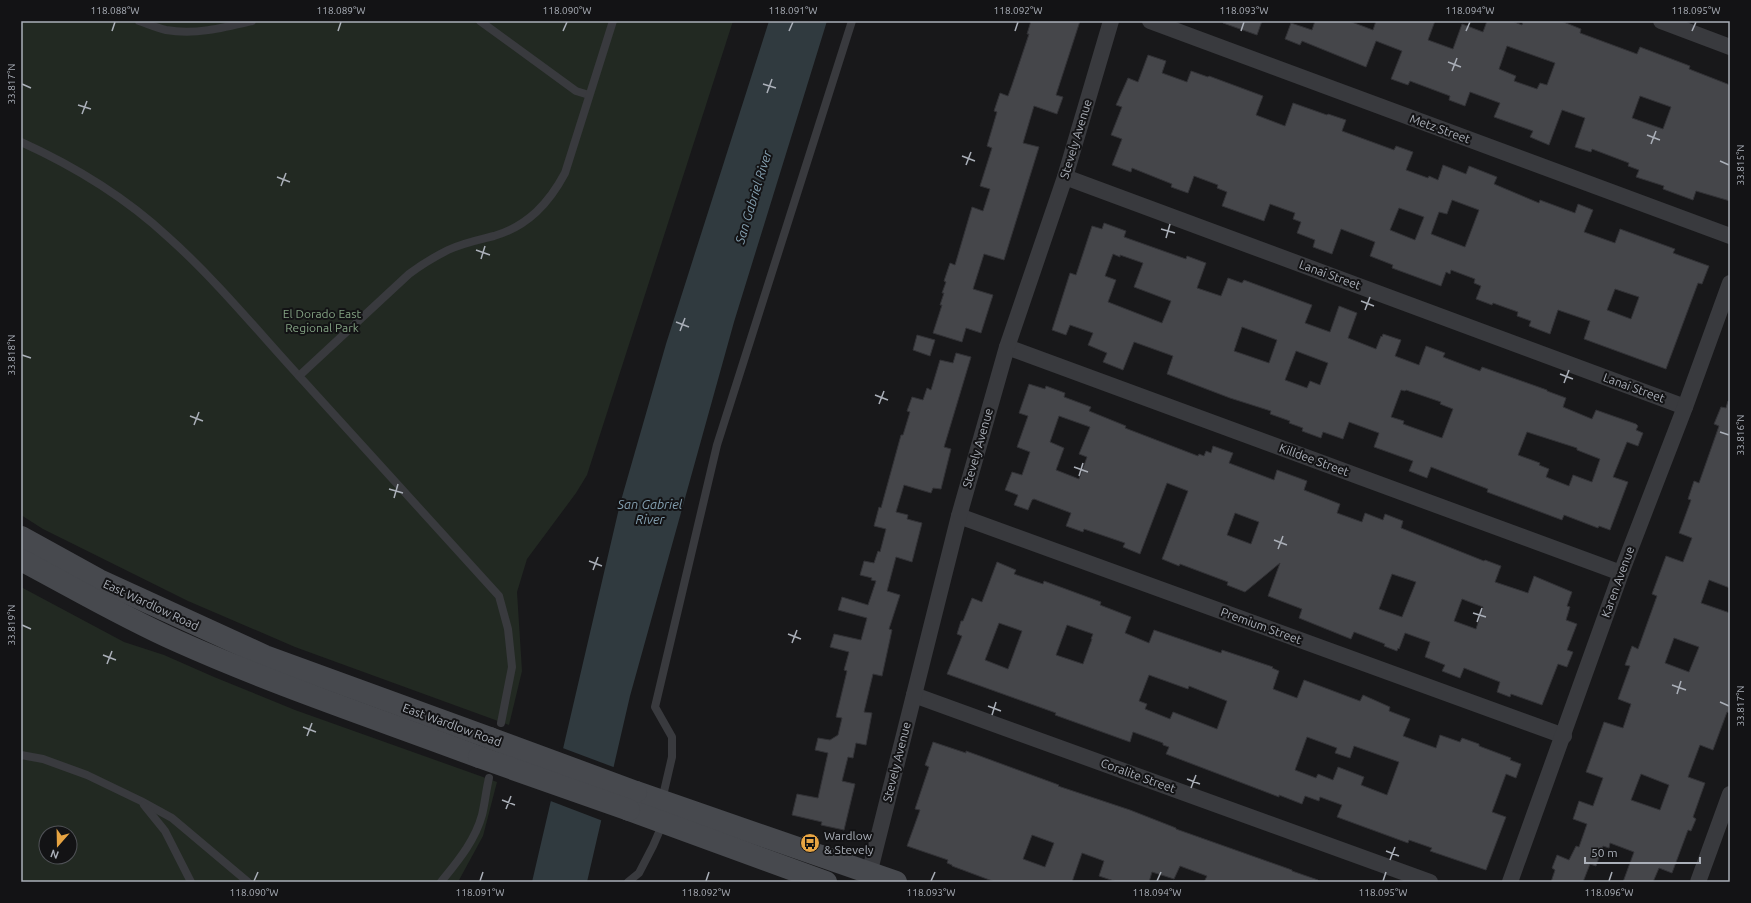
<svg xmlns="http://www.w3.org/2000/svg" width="1751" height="903" font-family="Ubuntu,sans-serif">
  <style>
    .green { fill: #222922; fill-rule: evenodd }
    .water { fill: #303a3f }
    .pier { fill: #18181a }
    .building { fill: #45464a; stroke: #323236; fill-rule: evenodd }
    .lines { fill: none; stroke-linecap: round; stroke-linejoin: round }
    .service { stroke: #393a3e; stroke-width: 8 }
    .minor { stroke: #393a3e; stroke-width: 16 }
    .secondary { stroke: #47494e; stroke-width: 22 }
    .secondary-bridge { stroke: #47494e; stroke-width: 22 }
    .ticks { fill: none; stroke: #abb0b9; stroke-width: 1.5 }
    .labels { text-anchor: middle; stroke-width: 4; stroke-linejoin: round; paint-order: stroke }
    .street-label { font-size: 12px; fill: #abb0b9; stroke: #131315 }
    .park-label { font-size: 12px; fill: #83a283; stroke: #131315 }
    .poi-label { font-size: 12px; fill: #abb0b9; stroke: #131315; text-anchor: start }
    .water-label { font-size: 13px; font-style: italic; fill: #84a0b1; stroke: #131315 }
    .neatline { fill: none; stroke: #abb0b9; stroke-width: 1.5 }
    .ticks-label { font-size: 10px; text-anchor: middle; fill: #abb0b9 }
  </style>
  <rect width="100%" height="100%" fill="#18181a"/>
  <g class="green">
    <path d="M21 21H733L587 475 576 493 527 559 517 592 522 671 509 725 295 647 188 601 43 529 21 515Z"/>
    <path d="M21 587 124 642 164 655 214 677 295 710 497 782 483 836 458 882H21ZM46 833H70V857H46Z"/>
  </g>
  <path class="water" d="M769 21H827L734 322 630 696 587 882H532L620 504 666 344Z"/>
  <path class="pier" d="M560 747 616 768 603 821 548 800Z"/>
  <g class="building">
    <path d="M1031 21H1080L1056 95 1063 97 1057 114 1034 106 1023 143 1039 147 1004 260 984 254 973 289 993 295 981 333 966 328 962 342 933 333 942 305H940L944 293H942L946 282 944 281 950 263 955 265 972 207 983 211 990 189 980 186 992 148 987 146 997 112 994 111 1000 93 1008 96 1012 85 1029 34H1027Z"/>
    <path d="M1223 21H1262L1257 35 1223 23Z"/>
    <path d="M1315 21H1349L1373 30 1376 21H1435L1428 40 1453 49 1462 24 1483 32 1487 21H1512L1522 25 1523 21H1561L1581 29 1580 33 1637 54 1640 47 1690 66 1689 69 1730 85V201L1696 191 1693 200 1663 189 1664 186 1636 177 1639 170 1628 166 1629 163 1592 149 1591 152 1575 147 1585 118 1562 110 1549 145 1530 137 1533 131 1494 117 1500 103 1470 92 1465 106 1449 100 1450 96 1410 81 1408 85 1391 79 1402 51 1376 41 1366 67 1302 41 1300 45 1285 39 1291 23 1312 30ZM1507 46 1555 63 1547 85 1540 83 1537 89 1514 81 1516 76 1499 69ZM1640 96 1671 107 1663 129 1632 118Z"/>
    <path d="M1148 55 1166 61 1162 73 1187 82 1191 71 1208 77 1209 76 1263 96 1256 115 1285 126 1293 103 1327 115 1328 114 1346 120 1342 131 1394 150 1396 146 1413 152 1406 170 1428 178 1429 176 1438 180 1443 165 1466 174 1469 166 1497 177 1494 184 1539 203 1540 200 1575 213 1578 204 1593 210 1584 232 1615 243 1620 229 1675 249 1673 253 1709 266 1702 284 1698 283 1666 369 1584 339 1590 321 1558 310 1550 334 1529 326 1531 321 1517 316 1518 312 1493 303 1492 305 1476 299 1481 286 1474 283 1475 279 1451 270 1450 274 1446 272 1441 286 1392 268 1393 265 1370 256 1375 242 1341 229 1332 254 1313 247 1315 240 1297 233 1301 222 1293 219 1295 213 1270 204 1264 221 1222 206 1227 192 1217 188 1218 185 1194 176 1188 193 1171 187 1172 184 1132 168 1131 172 1112 165 1122 139 1111 135 1122 107 1116 105 1128 78 1138 82ZM1452 200 1479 210 1465 247 1431 234 1439 212 1447 214ZM1399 208 1424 217 1415 240 1390 230ZM1615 289 1639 297 1631 319 1607 310Z"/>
    <path d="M1104 223 1126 231 1124 237 1186 259 1187 256 1206 263 1197 288 1221 296 1228 278 1242 283 1244 280 1312 305 1305 323 1330 332 1339 306 1357 313 1348 338 1376 349 1381 336 1382 337 1383 334 1401 340 1395 356 1419 365 1426 346 1445 353 1443 357 1480 371 1482 367 1547 390V391L1566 398 1563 407 1592 419 1596 410 1636 424 1638 426 1636 430 1643 433 1638 446 1627 442 1613 477 1628 482 1610 530 1599 526 1598 528 1564 515 1562 520 1487 492 1488 489 1431 467 1427 478 1409 471 1413 461 1374 447 1379 433 1349 422 1343 439 1323 432 1321 438 1302 431 1303 428 1289 423 1290 421 1270 414 1271 411 1230 398 1167 374 1173 356 1134 342 1123 370 1103 362 1107 353 1088 345 1093 333 1070 325 1066 335 1052 330 1070 273 1076 275 1092 226 1102 229ZM1113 254 1120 257V255L1143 263 1134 287 1171 301 1162 323 1108 302 1116 280 1105 276ZM1242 327 1277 340 1269 363 1234 351ZM1296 351 1328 363 1320 385 1310 381 1307 388 1285 380ZM1401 390 1405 391 1406 390 1441 402 1440 404 1453 409 1442 438 1403 424 1404 421 1391 417ZM1527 432 1577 448V450L1600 459 1592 482 1573 475 1569 486 1546 477 1549 469 1539 465 1540 463 1518 455Z"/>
    <path d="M917 335 935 340 930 356 913 350Z"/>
    <path d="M956 353 971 357 944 447 951 449 941 489 933 488 931 493 904 485 896 512 908 515 907 519 922 523 912 562 896 557 887 591 900 595 889 629 892 630 882 676 873 674 864 712 872 713 866 745 856 743 853 758 848 757 842 781 855 784 844 830 821 825 822 822 792 815 797 794 818 798 828 753 815 750 818 738 830 740 838 735 842 718 836 717 847 671 844 670 849 652 830 647 834 634 861 640 867 618 838 610 842 597 868 605 876 581 871 580 872 578 860 575 864 561 874 563 878 551 880 552 886 529 874 526 879 507 881 508 901 435H903L910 412 907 411 912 397 923 400 927 388 931 390 940 360 953 363Z"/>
    <path d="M1029 384 1045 389 1046 386 1065 393 1064 397 1091 407 1089 411 1126 426 1125 428 1198 456 1199 454 1204 456 1206 451 1211 453 1213 446 1233 453 1229 463 1274 480 1277 470 1307 481 1304 490 1340 504 1337 513 1362 522 1365 513 1383 520 1385 514 1403 521 1401 528 1484 561 1485 560 1501 566 1495 582 1528 593 1534 576 1572 592 1567 606 1570 607 1566 620 1577 624 1567 650 1573 652 1567 667 1558 664 1542 705 1511 694 1510 697 1497 692 1500 682 1464 668 1460 678 1442 671 1445 665 1425 657 1430 642 1405 633 1399 649 1398 648 1397 651 1384 646 1385 644 1354 632 1351 639 1299 618 1302 609 1268 596 1280 563 1245 592 1227 585 1228 582 1180 564 1179 566 1162 559 1188 491 1167 483 1140 554 1123 547 1125 543 1084 529 1083 532 1066 526 1071 513 1034 499 1032 500 1028 510 1014 505 1018 495 1005 490 1012 472 1022 475 1030 452 1017 447 1028 416 1019 413ZM1059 416 1090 427 1079 454 1087 457 1079 479 1056 470 1064 448 1050 442ZM1235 513 1259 522 1251 544 1227 535ZM1392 574 1416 582 1402 617 1379 609ZM1462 599 1483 607 1476 629 1454 621Z"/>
    <path d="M1728 401H1730V588L1709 580 1701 603 1730 613V713L1727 712 1713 750 1700 745 1688 777 1705 783 1693 817 1696 819 1691 831 1688 830 1672 873 1659 868 1653 882H1623L1634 852 1610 843 1609 848 1603 846 1596 866 1590 864 1583 882H1551L1555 870 1552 868 1557 855 1569 860 1576 846 1579 847 1587 824 1573 819 1579 801 1593 806 1603 778 1586 772 1604 722 1623 728 1631 704 1618 699 1630 666 1625 665 1632 646 1638 649 1657 596 1652 594 1666 556 1683 562 1692 538 1679 533 1691 500 1688 499 1694 481 1699 483 1719 426 1714 424 1721 407 1726 408ZM1674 638 1699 647 1689 672 1665 663ZM1641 774 1669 785 1660 810 1631 800Z"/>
    <path d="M997 562 1016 570 1014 574 1043 584 1044 581 1101 602 1100 605 1131 617 1125 633 1149 643 1154 630 1221 653 1222 650 1273 667 1272 668 1279 671 1273 689 1297 698 1304 680 1360 701 1363 695 1390 707 1389 711 1410 719 1403 736 1436 748 1440 735 1460 742 1462 738 1479 744V746L1511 758 1510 760 1521 764 1516 778 1506 774 1492 812 1506 817 1486 870 1430 851 1432 848 1409 840 1408 843 1337 817 1342 805 1320 797 1319 801 1305 796 1302 804 1279 795V797L1166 754 1169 747 1163 745V743L1133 732 1130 742 1055 715 1056 713 947 674 962 636 957 634 961 621H963L972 598 982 602ZM999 623 1022 631 1008 669 985 660ZM1067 625 1093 634 1091 639H1092L1083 664 1056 655ZM1149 675 1188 689 1189 686 1227 701 1217 729 1173 712 1170 719 1145 709 1147 704 1139 701ZM1307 737 1337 748 1335 753 1350 758 1354 746 1399 762 1387 795 1361 785 1364 777 1338 767 1333 780 1318 774 1316 778 1295 770Z"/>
    <path d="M933 742 966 753V751L980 756 1059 785 1058 786 1130 810 1176 828V829L1292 870V871L1318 880V882H1204L1207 876 1180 866 1174 879 1152 872 1149 882H1117L1099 876 1104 861 1082 853 1072 882H995L952 866V865L947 863 948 860 907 846 920 810 915 809 929 767 925 765ZM1032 835 1054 843 1045 867 1023 859Z"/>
  </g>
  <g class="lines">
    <g class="service">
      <path d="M139 21C148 24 157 28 166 30 195 35 223 28 252 21"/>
      <path d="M480 21 576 91 589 95"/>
      <path d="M21 142C74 166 125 197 168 237 215 279 256 329 299 376"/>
      <path d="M501 723 512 667 508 629 499 596 299 376 409 274C421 265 434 257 448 250 463 243 478 240 494 236 528 226 549 203 565 173L613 21"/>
      <path d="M21 755 43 759 87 775 141 801 172 818 248 882"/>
      <path d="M662 800 672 757V737L655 707 717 445 852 21"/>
      <path d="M144 805 165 831 191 882"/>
      <path d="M441 882C457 862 475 841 482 815 485 803 486 790 489 778"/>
      <path d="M628 882 639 873 653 846 663 823"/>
    </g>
    <g class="minor">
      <path d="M1150 21 1730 236"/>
      <path d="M1661 21 1730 47"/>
      <path d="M1065 177 1685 407"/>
      <path d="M1007 347 1621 573"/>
      <path d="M959 516 1564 736"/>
      <path d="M914 695 1430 882"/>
      <path d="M867 882 959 516 1007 347 1065 177 1111 21"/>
      <path d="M1510 882 1621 573 1685 407 1730 283"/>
      <path d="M1698 882 1730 794"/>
    </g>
    <g class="secondary">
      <path d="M21 537 99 580 265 656 490 738"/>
      <path d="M21 560C72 587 123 617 177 641 275 685 378 719 479 757"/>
      <path d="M636 792 896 882"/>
      <path d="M629 810 826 882"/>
    </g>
    <g class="secondary-bridge">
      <path d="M490 738 636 792"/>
      <path d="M479 757 629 810"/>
    </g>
  </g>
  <path class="ticks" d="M112 31 115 22M338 31 341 22M563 31 567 22M789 31 793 22M1015 31 1018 22M1241 31 1244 22M1466 31 1470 22M1692 31 1696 22M1448 62 1461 67M1452 71 1457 58M22 84 31 88M763 84 776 88M767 93 772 79M78 105 91 109M82 114 87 101M1647 135 1660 140M1651 144 1656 131M962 156 975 161M1720 161 1729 165M966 165 971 152M277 177 290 182M281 186 286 173M1161 229 1175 233M1166 238 1170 224M476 250 490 255M481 259 485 246M1361 301 1374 306M1365 310 1370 297M676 322 689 327M680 331 685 318M22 355 31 358M1560 374 1573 379M1564 383 1569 370M875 395 888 400M879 404 884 391M190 416 203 421M194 425 199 412M1720 432 1729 435M1074 467 1088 472M1079 476 1083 463M389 489 403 493M394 498 398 484M1274 540 1287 545M1278 549 1283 536M589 561 602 566M593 570 598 557M1473 613 1486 617M1477 622 1482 608M22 625 31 629M788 634 801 639M792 643 797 630M103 655 116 660M107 664 112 651M1672 685 1686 690M1677 694 1681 681M1720 702 1729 706M988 706 1001 711M992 715 996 702M303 727 316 732M307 736 312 723M1187 779 1200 784M1191 788 1196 775M502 800 515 805M506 809 511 796M1386 851 1399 856M1390 860 1395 847M254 881 258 872M480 881 483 872M706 881 709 872M931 881 935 872M1157 881 1161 872M1383 881 1386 872M1609 881 1612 872"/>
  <defs>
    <g id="bus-disc" transform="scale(1)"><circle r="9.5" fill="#e7a442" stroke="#131315"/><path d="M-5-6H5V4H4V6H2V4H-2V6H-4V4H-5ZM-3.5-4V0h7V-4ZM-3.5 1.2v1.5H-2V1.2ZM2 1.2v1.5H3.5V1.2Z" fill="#111"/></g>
  </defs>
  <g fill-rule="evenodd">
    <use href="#bus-disc" x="810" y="843"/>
  </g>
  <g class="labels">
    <g class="street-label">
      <text transform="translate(1440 129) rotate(20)" y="4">Metz Street</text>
      <text transform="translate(1076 139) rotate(-73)" y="4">Stevely Avenue</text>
      <text transform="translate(1330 275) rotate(20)" y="4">Lanai Street</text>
      <text transform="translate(1634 388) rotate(20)" y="4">Lanai Street</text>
      <text transform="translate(978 448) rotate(-74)" y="4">Stevely Avenue</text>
      <text transform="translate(1314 460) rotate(20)" y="4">Killdee Street</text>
      <text transform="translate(1618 582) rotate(-70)" y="4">Karen Avenue</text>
      <text transform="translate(151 605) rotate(25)" y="4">East Wardlow Road</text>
      <text transform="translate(1261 626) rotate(20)" y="4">Premium Street</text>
      <text transform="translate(452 725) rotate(20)" y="4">East Wardlow Road</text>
      <text transform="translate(897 762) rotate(-76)" y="4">Stevely Avenue</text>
      <text transform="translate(1138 776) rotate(20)" y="4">Coralite Street</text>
    </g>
    <g class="park-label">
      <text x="322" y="318">El Dorado East<tspan x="322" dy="14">Regional Park</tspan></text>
    </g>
    <g class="poi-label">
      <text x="824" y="840">Wardlow<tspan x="824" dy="14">&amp; Stevely</tspan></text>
    </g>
    <g class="water-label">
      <text transform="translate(753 197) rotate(-73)" y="5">San Gabriel River</text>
      <text x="650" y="509">San Gabriel<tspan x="650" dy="15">River</tspan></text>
    </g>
  </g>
  <rect width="1751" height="903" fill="none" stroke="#131315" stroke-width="44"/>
  <g transform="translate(58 845) rotate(200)"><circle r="19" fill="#131315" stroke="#505257"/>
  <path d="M0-3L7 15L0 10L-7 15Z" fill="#e7a442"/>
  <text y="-6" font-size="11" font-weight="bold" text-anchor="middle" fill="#abb0b9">N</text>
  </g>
  <path d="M1585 857v6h115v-6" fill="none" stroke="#abb0b9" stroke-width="2"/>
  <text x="1591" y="857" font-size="12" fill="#abb0b9" stroke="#131315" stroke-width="3" paint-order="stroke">50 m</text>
  <rect x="22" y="22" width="1707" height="859" class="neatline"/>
  <g class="ticks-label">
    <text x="115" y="14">118.088°W</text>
    <text x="341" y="14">118.089°W</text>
    <text x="567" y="14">118.090°W</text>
    <text x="793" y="14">118.091°W</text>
    <text x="1018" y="14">118.092°W</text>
    <text x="1244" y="14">118.093°W</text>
    <text x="1470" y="14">118.094°W</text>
    <text x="1696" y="14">118.095°W</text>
    <text transform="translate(11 84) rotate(-90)" y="4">33.817°N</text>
    <text transform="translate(1740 165) rotate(-90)" y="4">33.815°N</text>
    <text transform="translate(11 355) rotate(-90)" y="4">33.818°N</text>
    <text transform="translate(1740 435) rotate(-90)" y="4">33.816°N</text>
    <text transform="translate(11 625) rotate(-90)" y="4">33.819°N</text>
    <text transform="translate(1740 706) rotate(-90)" y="4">33.817°N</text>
    <text x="254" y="896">118.090°W</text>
    <text x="480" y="896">118.091°W</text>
    <text x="706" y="896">118.092°W</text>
    <text x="931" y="896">118.093°W</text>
    <text x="1157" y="896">118.094°W</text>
    <text x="1383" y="896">118.095°W</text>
    <text x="1609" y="896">118.096°W</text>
  </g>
</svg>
